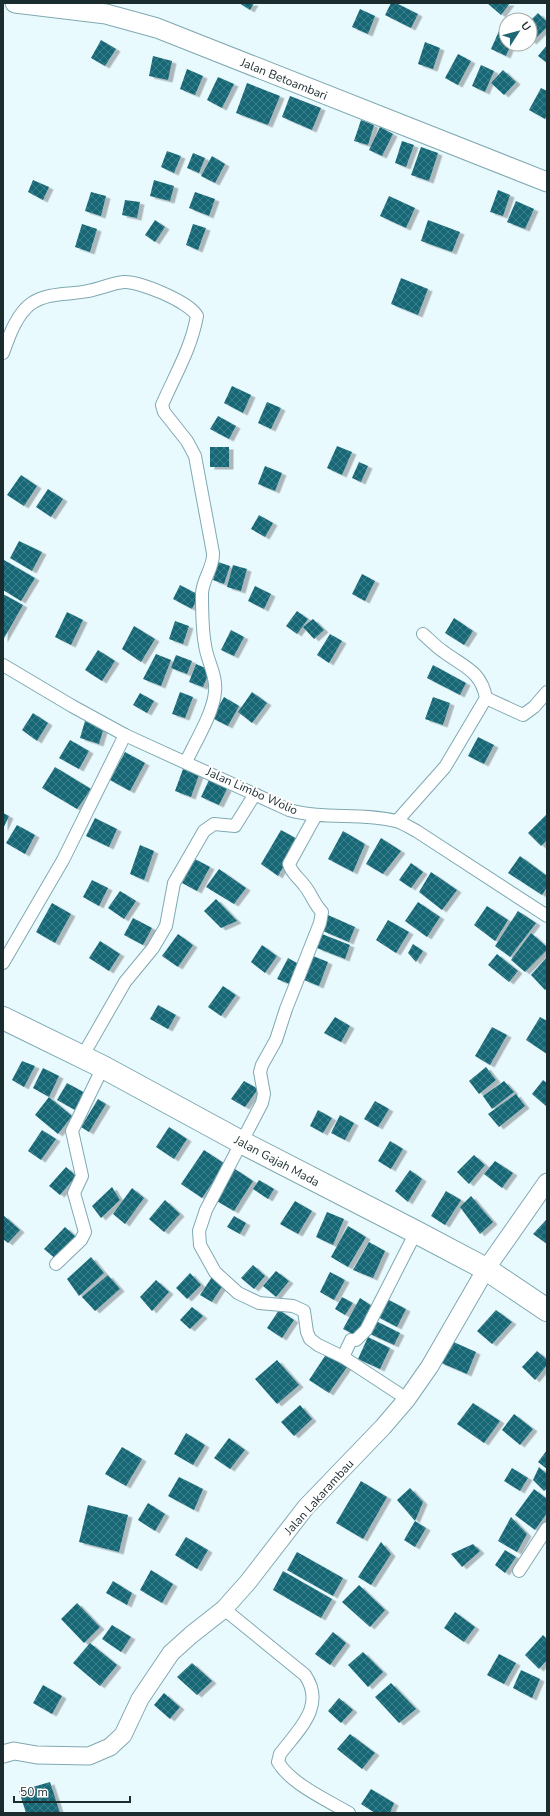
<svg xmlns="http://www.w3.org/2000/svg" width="550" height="1816" font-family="'Nunito Sans',sans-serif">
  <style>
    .building { fill: url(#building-cross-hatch); filter: url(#shadow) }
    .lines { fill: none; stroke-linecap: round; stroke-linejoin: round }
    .street-casing { stroke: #7fa9b2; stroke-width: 14 }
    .secondary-casing { stroke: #7fa9b2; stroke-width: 19 }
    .primary-casing { stroke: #7fa9b2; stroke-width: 21 }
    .highway-casing { stroke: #7fa9b2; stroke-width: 24 }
    .street { stroke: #fff; stroke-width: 12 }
    .secondary { stroke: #fff; stroke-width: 17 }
    .primary { stroke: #fff; stroke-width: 19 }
    .highway { stroke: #fff; stroke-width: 22 }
    .labels { text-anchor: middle; stroke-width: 4; stroke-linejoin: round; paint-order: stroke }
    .street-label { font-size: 12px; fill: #1b2c2f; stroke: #fff }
  </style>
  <defs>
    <pattern id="building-cross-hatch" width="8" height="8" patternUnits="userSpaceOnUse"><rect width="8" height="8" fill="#186877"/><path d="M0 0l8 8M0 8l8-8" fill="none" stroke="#417e8a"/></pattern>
    <filter id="shadow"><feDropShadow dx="4.5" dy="2.5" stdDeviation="0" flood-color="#0004"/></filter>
  </defs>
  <rect width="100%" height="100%" fill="#e9fafe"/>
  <g class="building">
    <path d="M239 3H254L250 10Z"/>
    <path d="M391 3H396L418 14 411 28 385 15Z"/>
    <path d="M487 3H510L501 15Z"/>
    <path d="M360 9 375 16 368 34 352 27Z"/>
    <path d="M538 13 547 22V27L532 42 530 40V21Z"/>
    <path d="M499 31 506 34V44H511L506 56 491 49Z"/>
    <path d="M101 40 116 49 105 66 91 58Z"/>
    <path d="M425 42 440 48 433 69 418 64Z"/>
    <path d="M547 45V63L538 56Z"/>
    <path d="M458 54 471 61 458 85 445 78Z"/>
    <path d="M153 56 172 61 168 80 149 76Z"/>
    <path d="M481 65 494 71 485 92 472 86Z"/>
    <path d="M187 69 203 76 195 95 180 89Z"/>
    <path d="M503 70 516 82 504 95 491 83Z"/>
    <path d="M218 77 234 84 222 108 207 100Z"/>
    <path d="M247 83 280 96 268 125 236 113Z"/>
    <path d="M541 88 547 91V114L545 119 529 110Z"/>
    <path d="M290 96 321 108 312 130 282 117Z"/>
    <path d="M361 120 374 125 368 145 354 141Z"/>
    <path d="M380 127 393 134 382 156 369 150Z"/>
    <path d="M402 141 414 145 406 167 395 163Z"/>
    <path d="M421 147 438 153 429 181 411 175Z"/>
    <path d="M167 151 181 156 174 173 161 167Z"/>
    <path d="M193 153 205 158 199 173 187 168Z"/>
    <path d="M212 156 225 164 215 183 201 176Z"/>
    <path d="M33 180 49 187 43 200 28 192Z"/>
    <path d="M154 180 174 186 170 201 150 196Z"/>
    <path d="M498 190 510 195 503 216 490 212Z"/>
    <path d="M91 192 106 196 101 216 85 211Z"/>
    <path d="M195 192 215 199 209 216 189 208Z"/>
    <path d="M389 196 415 208 406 228 380 216Z"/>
    <path d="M125 200 140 202 137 218 122 215Z"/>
    <path d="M516 201 534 209 525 229 507 222Z"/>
    <path d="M155 220 165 227 155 242 145 235Z"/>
    <path d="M428 220 460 232 452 252 421 241Z"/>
    <path d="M82 224 97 229 90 252 75 247Z"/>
    <path d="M193 224 206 228 198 250 186 245Z"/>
    <path d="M401 278 428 289 418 315 391 304Z"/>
    <path d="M232 386 251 395 243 413 224 403Z"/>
    <path d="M267 402 281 408 271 429 258 423Z"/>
    <path d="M218 416 236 426 229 439 210 429Z"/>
    <path d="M337 446 352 452 342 475 327 468Z"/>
    <rect x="210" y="447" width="19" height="20"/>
    <path d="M359 462 368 466 361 482 352 478Z"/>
    <path d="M265 466 282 473 275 491 258 484Z"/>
    <path d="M21 475 37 486 24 506 7 495Z"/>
    <path d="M48 489 63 499 51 517 36 507Z"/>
    <path d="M259 515 273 523 265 537 251 529Z"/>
    <path d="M19 541 42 552 32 571 10 558Z"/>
    <path d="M4 560 35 578 21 601 3 590Z"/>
    <path d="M218 562 230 566 224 584 213 580Z"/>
    <path d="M233 565 247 569 241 591 227 587Z"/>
    <path d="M362 574 375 581 365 601 352 594Z"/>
    <path d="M180 585 199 595 192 609 173 599Z"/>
    <path d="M255 586 271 594 264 609 248 601Z"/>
    <path d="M3 594 23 605 3 640Z"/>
    <path d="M297 611 308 619 297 634 286 626Z"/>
    <path d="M67 612 83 620 71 645 55 637Z"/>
    <path d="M454 618 473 631 464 645 445 633Z"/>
    <path d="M313 619 324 630 314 639 303 627Z"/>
    <path d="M175 621 189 626 183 644 169 639Z"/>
    <path d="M134 626 155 639 141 662 122 649Z"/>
    <path d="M231 630 244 637 234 656 221 650Z"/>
    <path d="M330 634 342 641 329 663 317 655Z"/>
    <path d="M98 650 115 661 102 681 85 670Z"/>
    <path d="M156 654 171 660 161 686 143 679Z"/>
    <path d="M176 655 192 661 187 674 171 668Z"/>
    <path d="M196 664 210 670 203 687 189 682Z"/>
    <path d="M433 665 466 683 460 695 427 678Z"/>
    <path d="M180 692 193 697 185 718 172 714Z"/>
    <path d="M252 692 267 703 252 723 238 712Z"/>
    <path d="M140 693 154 701 147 713 133 705Z"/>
    <path d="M224 697 239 706 228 726 212 718Z"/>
    <path d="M433 697 450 703 443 725 425 719Z"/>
    <path d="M33 713 48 723 37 741 22 730Z"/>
    <path d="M85 721 104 727 99 744 80 738Z"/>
    <path d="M478 737 494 745 484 764 468 756Z"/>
    <path d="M70 740 89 751 79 769 59 758Z"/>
    <path d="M125 752 145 763 130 791 110 780Z"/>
    <path d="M55 767 91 789 77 809 42 788Z"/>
    <path d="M183 769 199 775 191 797 175 791Z"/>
    <path d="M209 780 227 789 219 805 201 797Z"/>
    <path d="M3 813 9 816 3 829Z"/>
    <path d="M547 814V840L541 846 528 833Z"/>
    <path d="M95 818 117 829 109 847 86 836Z"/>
    <path d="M17 825 35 835 25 854 6 843Z"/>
    <path d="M281 830 299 840 278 876 261 864Z"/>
    <path d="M343 831 365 844 353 872 328 859Z"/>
    <path d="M381 838 401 851 383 874 366 864Z"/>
    <path d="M140 845 154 851 144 880 130 874Z"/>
    <path d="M520 856 547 876V887L542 895 508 873Z"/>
    <path d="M195 859 210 867 197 891 182 883Z"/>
    <path d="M411 863 423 872 411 888 399 880Z"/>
    <path d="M219 869 246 888 234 904 206 887Z"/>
    <path d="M431 872 457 890 442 910 419 892Z"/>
    <path d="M92 880 108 888 99 906 83 897Z"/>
    <path d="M120 891 136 901 124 919 108 908Z"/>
    <path d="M216 899 237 921 221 928 204 911Z"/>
    <path d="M418 902 440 917 427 937 405 921Z"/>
    <path d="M52 903 71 914 55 943 36 932Z"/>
    <path d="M487 906 508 920 495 941 474 925Z"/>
    <path d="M518 911 536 923 510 957 495 946Z"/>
    <path d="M328 915 355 927 349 942 323 931Z"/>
    <path d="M133 918 152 928 143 945 124 935Z"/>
    <path d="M388 920 409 932 396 953 376 940Z"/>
    <path d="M531 933 547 947V950L525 972 511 960Z"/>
    <path d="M178 934 193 945 178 967 162 956Z"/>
    <path d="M322 934 350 945 345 959 317 948Z"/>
    <path d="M100 941 120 954 109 971 89 958Z"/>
    <path d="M413 944 423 951 416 962 408 953Z"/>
    <path d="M262 945 277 956 265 973 251 962Z"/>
    <path d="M497 954 518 971 509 982 488 965Z"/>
    <path d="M313 956 328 962 319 986 304 980Z"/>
    <path d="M547 957V988L545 990 531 975Z"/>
    <path d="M288 958 302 966 292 985 277 979Z"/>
    <path d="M223 986 236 995 221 1016 208 1007Z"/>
    <path d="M158 1005 176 1015 168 1029 150 1019Z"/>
    <path d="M335 1017 350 1026 341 1042 324 1033Z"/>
    <path d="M540 1017 547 1021V1054L526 1040Z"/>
    <path d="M492 1027 507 1035 490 1065 475 1056Z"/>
    <path d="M22 1061 35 1066 24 1087 12 1080Z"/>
    <path d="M486 1067 496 1080 479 1094 469 1081Z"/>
    <path d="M43 1068 59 1076 49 1097 72 1116 58 1134 35 1115 49 1097 33 1088Z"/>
    <path d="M543 1080 547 1083V1107L532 1094Z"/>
    <path d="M244 1081 258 1089 245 1107 231 1099Z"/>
    <path d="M504 1081 514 1092 492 1109 483 1096Z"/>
    <path d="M67 1083 85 1093 75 1110 57 1100Z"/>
    <path d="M516 1094 525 1106 499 1127 488 1114Z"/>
    <path d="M98 1099 106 1104 89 1132 81 1127Z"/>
    <path d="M375 1101 389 1109 378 1127 364 1119Z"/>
    <path d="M318 1110 332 1118 323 1133 310 1126Z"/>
    <path d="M340 1115 354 1123 345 1140 331 1133Z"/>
    <path d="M169 1127 187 1139 174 1159 156 1147Z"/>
    <path d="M42 1130 56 1139 41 1160 28 1151Z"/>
    <path d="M390 1141 403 1149 391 1169 378 1161Z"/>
    <path d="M204 1150 225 1164 202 1198 181 1184Z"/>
    <path d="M474 1155 485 1165 469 1184 457 1172Z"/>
    <path d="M495 1161 513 1173 502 1188 484 1174Z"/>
    <path d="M66 1167 76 1176 60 1195 49 1186Z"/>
    <path d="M235 1169 253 1181 234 1211 215 1200Z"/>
    <path d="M410 1170 422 1179 408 1202 395 1191Z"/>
    <path d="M259 1180 274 1189 268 1199 253 1189Z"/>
    <path d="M112 1187 120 1200 101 1218 92 1206Z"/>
    <path d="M132 1188 144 1198 125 1224 113 1214Z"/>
    <path d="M446 1191 461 1200 445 1225 431 1216Z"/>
    <path d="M471 1196 493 1222 480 1234 460 1207Z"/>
    <path d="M165 1200 180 1214 164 1232 149 1219Z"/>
    <path d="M295 1201 312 1211 298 1234 280 1224Z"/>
    <path d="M327 1212 344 1219 333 1245 316 1237Z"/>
    <path d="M3 1215 20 1230 8 1243 3 1239Z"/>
    <path d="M234 1216 246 1223 240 1234 227 1227Z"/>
    <path d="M546 1220 547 1221V1244L533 1234Z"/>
    <path d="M348 1226 366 1237 348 1267 331 1257Z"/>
    <path d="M65 1227 78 1239 57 1260 44 1249Z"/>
    <path d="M369 1242 385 1251 373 1278 353 1270Z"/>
    <path d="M91 1257 104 1273 79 1296 67 1279Z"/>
    <path d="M253 1265 265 1276 254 1289 241 1278Z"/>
    <path d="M276 1271 289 1281 276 1297 263 1286Z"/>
    <path d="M330 1272 345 1280 334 1300 320 1292Z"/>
    <path d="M190 1273 201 1285 187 1299 176 1288Z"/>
    <path d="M108 1275 120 1289 95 1311 82 1297Z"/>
    <path d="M212 1277 223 1285 212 1302 200 1295Z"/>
    <path d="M156 1280 169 1292 152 1311 140 1297Z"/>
    <path d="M342 1297 353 1303 345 1315 335 1309Z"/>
    <path d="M360 1298 375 1308 359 1337 343 1329Z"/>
    <path d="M385 1298 406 1309 397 1327 376 1316Z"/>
    <path d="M192 1307 203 1316 190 1329 180 1320Z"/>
    <path d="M279 1310 294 1320 282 1338 267 1328Z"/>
    <path d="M496 1310 512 1322 492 1344 477 1331Z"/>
    <path d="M374 1320 400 1333 394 1345 368 1333Z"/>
    <path d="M368 1337 390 1348 380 1369 358 1359Z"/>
    <path d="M449 1340 476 1352 467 1374 439 1362Z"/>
    <path d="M537 1351 547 1360V1365L535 1380 522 1367Z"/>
    <path d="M327 1353 347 1367 329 1393 309 1380Z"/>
    <path d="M277 1360 299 1385 277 1404 255 1379Z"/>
    <path d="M473 1403 500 1421 484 1443 457 1424Z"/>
    <path d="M300 1405 312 1419 294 1436 281 1422Z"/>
    <path d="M514 1414 533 1429 520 1445 502 1430Z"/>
    <path d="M186 1433 205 1445 193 1465 174 1454Z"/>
    <path d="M229 1438 245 1450 230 1469 214 1458Z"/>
    <path d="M122 1447 142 1459 126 1486 105 1474Z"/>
    <path d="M547 1450V1469L538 1462Z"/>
    <path d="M539 1467 547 1474V1488L544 1491 533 1480Z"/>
    <path d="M512 1468 528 1478 520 1491 504 1481Z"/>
    <path d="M179 1477 203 1489 194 1510 168 1496Z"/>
    <path d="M361 1481 387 1497 363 1539 336 1523Z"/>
    <path d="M410 1488 423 1502 415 1521 426 1528 415 1547 404 1540 415 1521 397 1500Z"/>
    <path d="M534 1489 547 1499V1513L535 1530 515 1515Z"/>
    <path d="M148 1503 165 1514 155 1531 138 1520Z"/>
    <path d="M88 1505 128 1515 119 1552 79 1542Z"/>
    <path d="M511 1517 527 1534 517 1552 498 1541Z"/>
    <path d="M186 1537 208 1550 197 1569 175 1555Z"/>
    <path d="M381 1542 391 1554 371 1585 358 1577Z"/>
    <path d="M473 1544 480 1551 462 1567 451 1554Z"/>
    <path d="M505 1550 516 1557 505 1573 495 1565Z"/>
    <path d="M297 1552 343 1578 333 1596 287 1570Z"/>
    <path d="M151 1570 173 1584 162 1603 140 1590Z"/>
    <path d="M283 1571 332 1599 321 1618 273 1590Z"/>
    <path d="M113 1581 132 1593 127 1605 106 1593Z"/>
    <path d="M359 1585 385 1610 370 1627 342 1602Z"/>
    <path d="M77 1603 100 1627 84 1643 61 1619Z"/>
    <path d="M455 1612 475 1627 464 1642 444 1628Z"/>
    <path d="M112 1625 131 1637 121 1652 102 1639Z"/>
    <path d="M333 1632 346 1643 330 1665 315 1654Z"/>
    <path d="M543 1635 547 1639V1660L539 1669 525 1655Z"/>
    <path d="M90 1643 117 1665 100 1686 73 1663Z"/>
    <path d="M363 1652 383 1672 368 1687 348 1665Z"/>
    <path d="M499 1654 516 1663 504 1684 487 1675Z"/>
    <path d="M192 1663 212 1681 197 1695 177 1677Z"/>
    <path d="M521 1670 540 1679 532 1698 513 1688Z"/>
    <path d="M391 1683 416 1709 399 1723 375 1697Z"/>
    <path d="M43 1685 62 1696 52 1714 33 1703Z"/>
    <path d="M164 1693 180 1707 170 1719 154 1705Z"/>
    <path d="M339 1698 353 1710 341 1723 328 1711Z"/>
    <path d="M350 1734 375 1753 362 1769 337 1749Z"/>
    <path d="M50 1782 60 1813H26L19 1791Z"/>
    <path d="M371 1789 394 1803 390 1813H375L361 1804Z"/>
  </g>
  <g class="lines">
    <g class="street-casing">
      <g id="street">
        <path d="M3 353C9 336 17 313 32 303 49 292 69 295 88 291 100 289 112 283 124 282 139 281 190 302 197 316 191 349 175 375 162 405L164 412 187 441 195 456 213 553C214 567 203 578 202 593 202 609 202 629 205 645 207 661 217 675 215 692 213 714 195 742 186 762"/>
        <path d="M3 665 72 706 125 735 289 810C324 820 361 812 396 821 403 823 411 828 418 832L547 916"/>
        <path d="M486 698 523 715 534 707 547 692"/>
        <path d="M316 815 289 864C291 873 299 878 304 885 311 893 314 904 322 912L320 923 286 1009 276 1040 262 1065 260 1072 264 1094 262 1103 206 1210 199 1231 200 1245 215 1272 238 1293 259 1303 293 1306 304 1311 307 1332 310 1339 318 1345 343 1357 407 1399"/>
        <path d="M397 821 445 767 486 698C481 671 464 667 444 652 436 647 430 640 423 634"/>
        <path d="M3 963 63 860 125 735"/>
        <path d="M82 1057 125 982 153 948 166 926 174 883 204 831 214 824 235 826 255 794"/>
        <path d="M56 1264 81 1240 85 1232 74 1193 82 1176 72 1131 103 1067"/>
        <path d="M343 1357 351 1340H356L366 1330 416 1232"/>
        <path d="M519 1571 547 1528"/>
        <path d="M224 1609 305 1675C326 1706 299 1729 280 1754L278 1762C291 1784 327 1800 349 1813"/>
      </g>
    </g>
    <g class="secondary-casing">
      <path id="secondary" d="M3 1754 14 1751 37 1755 89 1756 110 1747 123 1735 140 1699 171 1653 191 1635 224 1609 248 1582 306 1507 383 1427 407 1399 430 1366 486 1269 547 1182"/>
    </g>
    <g class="primary-casing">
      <path id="primary" d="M15 3 106 14 157 28 547 182"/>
    </g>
    <g class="highway-casing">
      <path id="highway" d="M3 1018 103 1067 241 1142 416 1232 486 1269 547 1310"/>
    </g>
    <use href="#street" class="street"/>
    <use href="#secondary" class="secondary"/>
    <use href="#primary" class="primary"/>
    <use href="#highway" class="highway"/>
  </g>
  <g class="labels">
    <g class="street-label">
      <text transform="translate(284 79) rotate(22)" y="4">Jalan Betoambari</text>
      <text transform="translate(252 791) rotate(24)" y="4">Jalan Limbo Wolio</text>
      <text transform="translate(277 1161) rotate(28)" y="4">Jalan Gajah Mada</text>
      <text transform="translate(319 1497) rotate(-48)" y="4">Jalan Lakarambau</text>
    </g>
  </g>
  <rect width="550" height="1816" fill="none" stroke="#1b2c2f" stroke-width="8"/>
  <g transform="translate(518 32) rotate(54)"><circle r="19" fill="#ffffff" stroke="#a4abac"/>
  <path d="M0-3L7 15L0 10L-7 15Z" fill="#1f6775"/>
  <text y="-6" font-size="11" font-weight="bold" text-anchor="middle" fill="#1b2c2f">U</text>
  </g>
  <path d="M14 1796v6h116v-6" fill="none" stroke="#1b2c2f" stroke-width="2"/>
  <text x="20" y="1796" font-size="12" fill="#1b2c2f" stroke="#ffffff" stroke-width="3" paint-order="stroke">50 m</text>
</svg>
